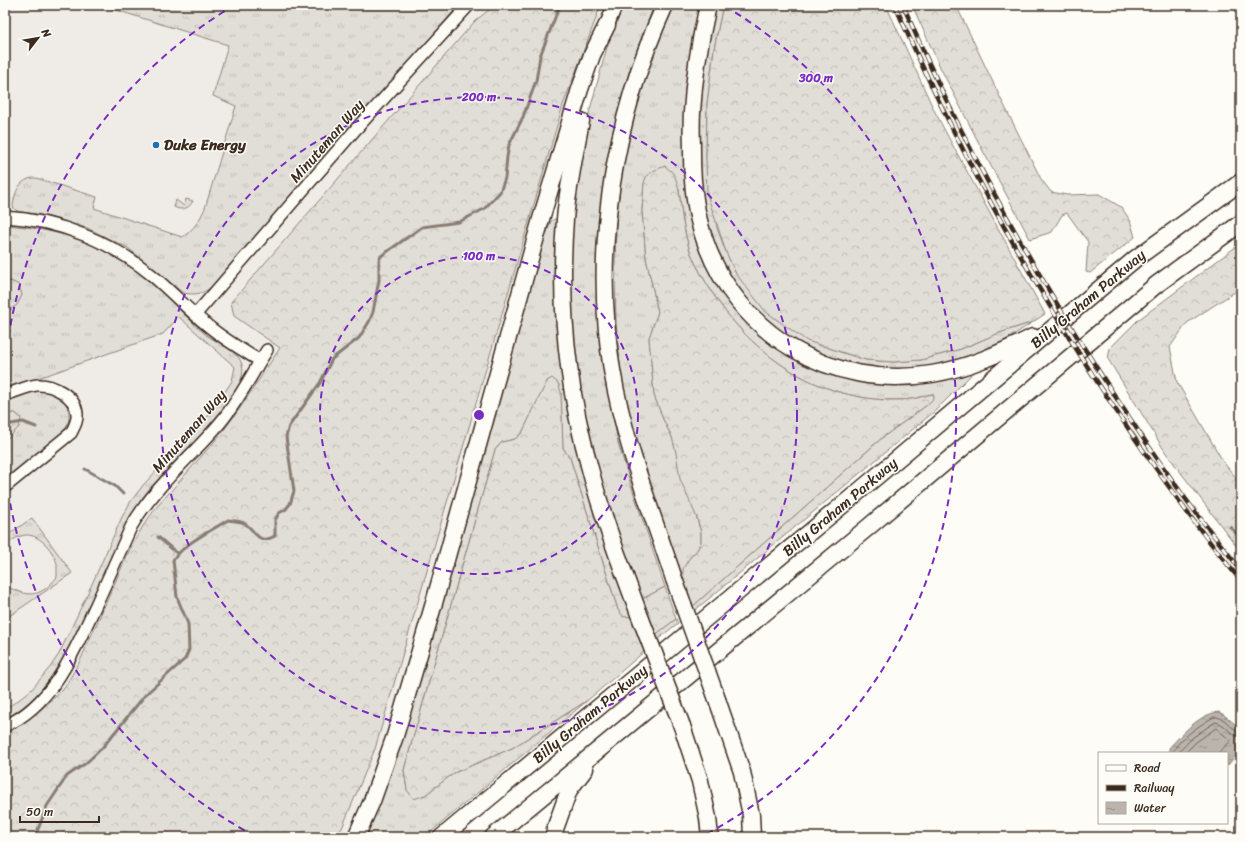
<svg xmlns="http://www.w3.org/2000/svg" width="1246" height="842" font-family="Sriracha,sans-serif">
  <style>
    .built { fill: #efece7 }
    .grass { fill: url(#grass-tufts); stroke: #8e847a }
    .forest { fill: url(#forest-crowns); stroke: #8e847a }
    .water { fill: url(#water-ripples); stroke: #887d74 }
    .lines { fill: none; stroke-linecap: round; stroke-linejoin: round }
    .shore { stroke: #6e6157; stroke-width: 1 }
    .stream { stroke: #887d74; stroke-width: 3 }
    .minor-casing { stroke: #3b2a1e; stroke-width: 14 }
    .major-casing { stroke: #3b2a1e; stroke-width: 17 }
    .highway-casing { stroke: #3b2a1e; stroke-width: 19 }
    .minor { stroke: #fdfcf7; stroke-width: 11 }
    .major { stroke: #fdfcf7; stroke-width: 14 }
    .highway { stroke: #fdfcf7; stroke-width: 16 }
    .rail-casing { stroke: #3b2a1e; stroke-width: 4.5 }
    .rail { stroke: #fdfcf7; stroke-width: 3; stroke-dasharray: 9; stroke-linecap: butt }
    .highway-bridge-casing { stroke: #3b2a1e; stroke-width: 19; stroke-linecap: butt }
    .highway-bridge { stroke: #fdfcf7; stroke-width: 16 }
    .ring { fill: none; stroke: #7b2cbf; stroke-width: 2; stroke-dasharray: 7 5 }
    .poi-dot { fill: #1f6fb2; stroke: #fdfcf7; stroke-width: 1.5 }
    .labels { text-anchor: middle; stroke-width: 3; stroke-linejoin: round; paint-order: stroke }
    .street-label { font-size: 15px; fill: #3b2a1e; stroke: #fdfcf7 }
    .poi-label { font-size: 15px; font-weight: bold; fill: #3b2a1e; stroke: #fdfcf7; text-anchor: start }
    .centre { fill: #7b2cbf; stroke: #fdfcf7; stroke-width: 2 }
    .ring-label { font-size: 12px; text-anchor: middle; font-weight: bold; fill: #7b2cbf; stroke: #fdfcf7; stroke-width: 3; stroke-linejoin: round; paint-order: stroke }
  </style>
  <defs>
    <pattern id="grass-tufts" width="24" height="20" patternUnits="userSpaceOnUse"><rect width="24" height="20" fill="#e1ded7"/><path d="M3 7l-1-3M5 7V3M7 7l1-3M15 17l-1-3M17 17v-4M19 17l1-3" fill="none" stroke="#c2bfb8"/></pattern>
    <pattern id="forest-crowns" width="20" height="18" patternUnits="userSpaceOnUse"><rect width="20" height="18" fill="#e1ded7"/><path d="M2 6a3 3 0 1 1 6 0M12 15a3 3 0 1 1 6 0" fill="none" stroke="#c2bfb8"/></pattern>
    <pattern id="water-ripples" width="26" height="14" patternUnits="userSpaceOnUse"><rect width="26" height="14" fill="#bbb4ad"/><path d="M2 4q2-2 4 0t4 0M15 11q2-2 4 0t4 0" fill="none" stroke="#99938c"/></pattern>
  </defs>
  <rect width="100%" height="100%" fill="#fdfcf7"/>
  <filter id="ink" filterUnits="userSpaceOnUse"><feTurbulence type="fractalNoise" baseFrequency=".025" numOctaves="2"/><feDisplacementMap in="SourceGraphic" scale="8" xChannelSelector="R" yChannelSelector="G"/><feConvolveMatrix kernelMatrix="1 2 1 2 8 2 1 2 1" color-interpolation-filters="sRGB"/></filter>
  <g filter="url(#ink)">
    <path class="built" d="M5 5H615L607 25 434 603 356 837H5Z"/>
    <g class="grass">
      <path d="M100 5H459L225 273C210 288 206 297 183 293L128 248 87 228 38 214 21 212 17 211 13 207C14 193 20 177 36 178L97 197 94 208 182 237C193 231 201 218 205 208L236 106 213 96 228 45Z"/>
      <path d="M623 5H654L631 66 622 96 613 133 604 184V365L618 443 630 482 665 587 642 599 607 505 586 424 574 351 569 274 573 201 586 124 607 47Z"/>
      <path d="M672 5H702L686 111 718 282 821 369 968 372 971 375 935 411 694 611 692 607 883 437 927 405 933 394C925 395 919 398 912 399 905 400 896 400 888 400 814 397 753 355 713 294 705 281 697 268 691 254 684 234 681 210 679 189L644 183 642 211 646 258 658 312 649 338 654 395 663 419 672 437 701 532V543L697 550 688 560 683 581 653 502 628 413 620 365 616 322 615 270 616 227 620 181 628 137 641 87Z"/>
      <path d="M715 5H723L714 49 707 104 706 158 717 228 726 252 736 274 827 347 840 352 866 360 893 362 921 360 961 349 999 333 1033 322 998 345 974 357 919 371 861 368 820 355 773 327 747 301 727 272 711 240 701 199 698 114 704 55Z"/>
      <path d="M186 199 193 201C189 209 181 211 174 207L176 200 184 206Z"/>
      <path d="M554 219 557 220 558 222V317L633 616 624 618 618 610 570 458 563 448 561 393 547 382 522 433 515 439 502 442 495 450 404 770 407 790 425 795 454 773 512 748 588 700 425 837H363L539 254 551 221Z"/>
      <path d="M5 225C62 229 109 246 152 283 170 299 186 317 204 333 218 345 248 352 242 376 240 386 232 396 225 405 208 429 188 449 168 470 159 480 148 489 141 500 128 518 121 539 111 558 98 587 84 616 71 646 56 676 35 702 5 719V709L20 699 32 689 51 666 59 654 91 586 122 517 131 501 144 484 210 414 232 381 235 367 179 317 163 334 5 390Z"/>
      <path d="M36 390C47 390 57 393 64 401 69 408 71 417 67 425 62 439 19 468 5 479V441L19 427 15 413 5 414V401Z"/>
      <path d="M32 518 72 573 5 619V590L10 588C30 598 42 596 57 577 57 573 57 568 57 564 54 552 41 535 27 535 19 535 11 541 5 546V537Z"/>
      <path d="M676 619 678 623 657 640 655 635Z"/>
    </g>
    <g class="forest">
      <path d="M495 5H601L563 105 375 749 342 828 336 837H5V732L24 723 36 714 63 690 80 661 130 549 143 526 155 509 220 435 238 411 280 348 234 316 231 302 475 21Z"/>
      <path d="M723 5H886L934 110 952 144 1045 314 1033 322 999 333 961 349 921 360 893 362 866 360 807 341 766 312 736 274 726 252 707 194 706 158 707 104 714 49Z"/>
      <path d="M912 5H956L1000 97 1041 179 1051 192 1067 195 1099 194 1121 207 1130 220 1135 237 1090 273 1086 272 1088 242 1067 213 1062 215 1052 232 1030 239 983 151 941 69Z"/>
      <path d="M665 166C667 168 670 170 672 172 680 182 680 203 682 216 684 228 687 243 691 254 697 268 705 281 713 294 753 355 814 397 888 400 896 400 905 400 912 399 919 398 926 395 933 394L934 397 933 399 927 405 883 437 692 607 683 581V569L688 560 697 550 701 543V532L697 518 680 479 676 453 672 437 663 419 654 395 649 338 658 312 646 258 642 211 644 183 646 177 653 171Z"/>
      <path d="M1241 243V288L1187 323 1170 347 1177 382 1224 463 1241 484V552L1166 453 1108 359 1110 348 1138 320Z"/>
      <path d="M11 281 19 285 22 295 17 305 5 313V283Z"/>
      <path d="M552 378 558 383 561 392 563 448 570 458 618 610 624 617 633 616 646 650 588 700 512 748 454 773 425 795 414 799 407 790 404 770 495 450 502 442 515 439 522 433 547 381Z"/>
      <path d="M15 413 21 418 19 427 5 441V414Z"/>
      <path d="M665 587 676 619 655 635 642 599Z"/>
    </g>
    <path class="water" d="M1219 712 1224 715 1241 729V754L1235 757 1227 766V753H1169V748C1182 734 1199 714 1219 712Z"/>
    <g class="lines">
      <g class="shore">
        <path d="M1173 753C1174 742 1204 722 1214 717 1226 716 1230 730 1241 732"/>
        <path d="M1178 753 1192 738 1215 722C1226 723 1230 736 1241 737"/>
        <path d="M1185 753 1196 742 1216 728 1231 741 1218 753"/>
      </g>
      <g class="stream">
        <path d="M5 425 23 422 36 427"/>
        <path d="M85 469 115 486 123 494"/>
        <path d="M1230 527 1241 538"/>
        <path d="M158 537 178 554"/>
        <path d="M35 837 47 806 67 776 86 763 102 748 146 694 185 659 189 650 188 624 177 597 173 560C186 542 209 532 228 520 233 521 240 521 244 523 256 530 257 546 275 536V520L279 513 285 510 290 504 294 491 286 437 289 426 320 383 332 359 359 338 369 322 373 312 379 280V260L381 256 422 227 459 222 484 209 500 192 505 178 507 157 509 145 523 117 536 81 540 56 560 5"/>
      </g>
      <g class="minor-casing">
        <g id="minor">
          <path d="M5 217C59 220 112 242 153 276 173 293 191 313 212 329 227 341 244 351 260 361 248 382 236 404 220 423 191 457 154 487 131 527 119 554 107 581 95 607 74 652 53 704 5 726"/>
          <path d="M196 314 356 129 469 5"/>
          <path d="M260 361 267 350"/>
          <path d="M5 395C15 392 27 386 37 385 53 384 75 396 77 413 78 421 74 427 71 433L5 487"/>
        </g>
      </g>
      <g class="major-casing">
        <path id="major" d="M607 25 615 5"/>
      </g>
      <g class="highway-casing">
        <g id="highway">
          <path d="M665 5C614 117 592 248 612 370 624 442 651 510 674 579"/>
          <path d="M708 5C700 40 694 76 692 112 691 126 692 140 692 153 692 181 695 212 704 238 736 334 832 391 932 374 968 368 1001 353 1033 337"/>
          <path d="M581 121C575 153 568 186 565 219 559 302 567 386 589 465 602 516 621 565 639 614"/>
          <path d="M718 702 742 772 751 815 752 837"/>
          <path d="M682 726 700 781 708 818 710 837"/>
          <path d="M356 837 372 801 395 736 434 603 541 219 580 89 592 55 607 25"/>
          <path d="M442 837 845 503 1135 259 1241 182"/>
          <path d="M493 837 866 529 1156 285 1241 223"/>
          <path d="M554 837 555 829 569 790 585 769"/>
        </g>
      </g>
      <use href="#minor" class="minor"/>
      <use href="#major" class="major"/>
      <use href="#highway" class="highway"/>
      <g class="rail-casing">
        <g id="rail">
          <path d="M895 5C970 179 1066 345 1177 498 1197 527 1219 554 1241 581"/>
          <path d="M903 5C977 178 1073 341 1182 494 1201 520 1221 545 1241 570"/>
        </g>
      </g>
      <use href="#rail" class="rail"/>
      <g class="highway-bridge-casing">
        <g id="highway-bridge">
          <path d="M674 579 718 702"/>
          <path d="M639 614 682 726"/>
        </g>
      </g>
      <use href="#highway-bridge" class="highway-bridge"/>
    </g>
  </g>
  <g class="ring">
    <circle cx="479" cy="415" r="159"/>
    <circle cx="479" cy="415" r="318"/>
    <path d="M255 836A477 477 0 0 1 5 469M5 361A477 477 0 0 1 233 6M725 6A477 477 0 0 1 703 836"/>
  </g>
  <circle class="poi-dot" cx="156" cy="145" r="4"/>
  <g class="labels">
    <g class="street-label">
      <text transform="translate(327 141) rotate(-49)" y="5">Minuteman Way</text>
      <text transform="translate(1088 299) rotate(-40)" y="5">Billy Graham Parkway</text>
      <text transform="translate(189 431) rotate(-49)" y="5">Minuteman Way</text>
      <text transform="translate(840 507) rotate(-40)" y="5">Billy Graham Parkway</text>
      <text transform="translate(590 714) rotate(-40)" y="5">Billy Graham Parkway</text>
    </g>
    <g class="poi-label">
      <text x="164" y="150">Duke Energy</text>
    </g>
  </g>
  <circle cx="479" cy="415" r="6" class="centre"/>
  <g class="ring-label">
    <text x="816" y="82">300 m</text>
    <text x="479" y="101">200 m</text>
    <text x="479" y="260">100 m</text>
  </g>
  <rect width="1246" height="842" fill="none" stroke="#fdfcf7" stroke-width="20"/>
  <rect x="10" y="10" width="1226" height="822" fill="none" stroke="#3b2a1e" stroke-width="1.5" filter="url(#ink)"/>
  <rect x="1098" y="752" width="130" height="72" fill="#fdfcf7" stroke="#afa8a0"/>
  <rect x="1106" y="765" width="20" height="6" fill="#fdfcf7" stroke="#afa8a0"/>
  <text x="1134" y="772" font-size="12" fill="#3b2a1e">Road</text>
  <rect x="1106" y="785" width="20" height="6" fill="#3b2a1e" stroke="#afa8a0"/>
  <text x="1134" y="792" font-size="12" fill="#3b2a1e">Railway</text>
  <rect x="1106" y="802" width="20" height="12" fill="url(#water-ripples)" stroke="#afa8a0"/>
  <text x="1134" y="812" font-size="12" fill="#3b2a1e">Water</text>
  <g transform="translate(38 38) rotate(59)" stroke="#fdfcf7" stroke-width="3" paint-order="stroke">
  <path d="M0-3L7 15L0 10L-7 15Z" fill="#3b2a1e"/>
  <text y="-6" font-size="11" font-weight="bold" text-anchor="middle" fill="#3b2a1e">N</text>
  </g>
  <path d="M20 816v6h79v-6" fill="none" stroke="#3b2a1e" stroke-width="2"/>
  <text x="26" y="816" font-size="12" fill="#3b2a1e" stroke="#fdfcf7" stroke-width="3" paint-order="stroke">50 m</text>
</svg>
